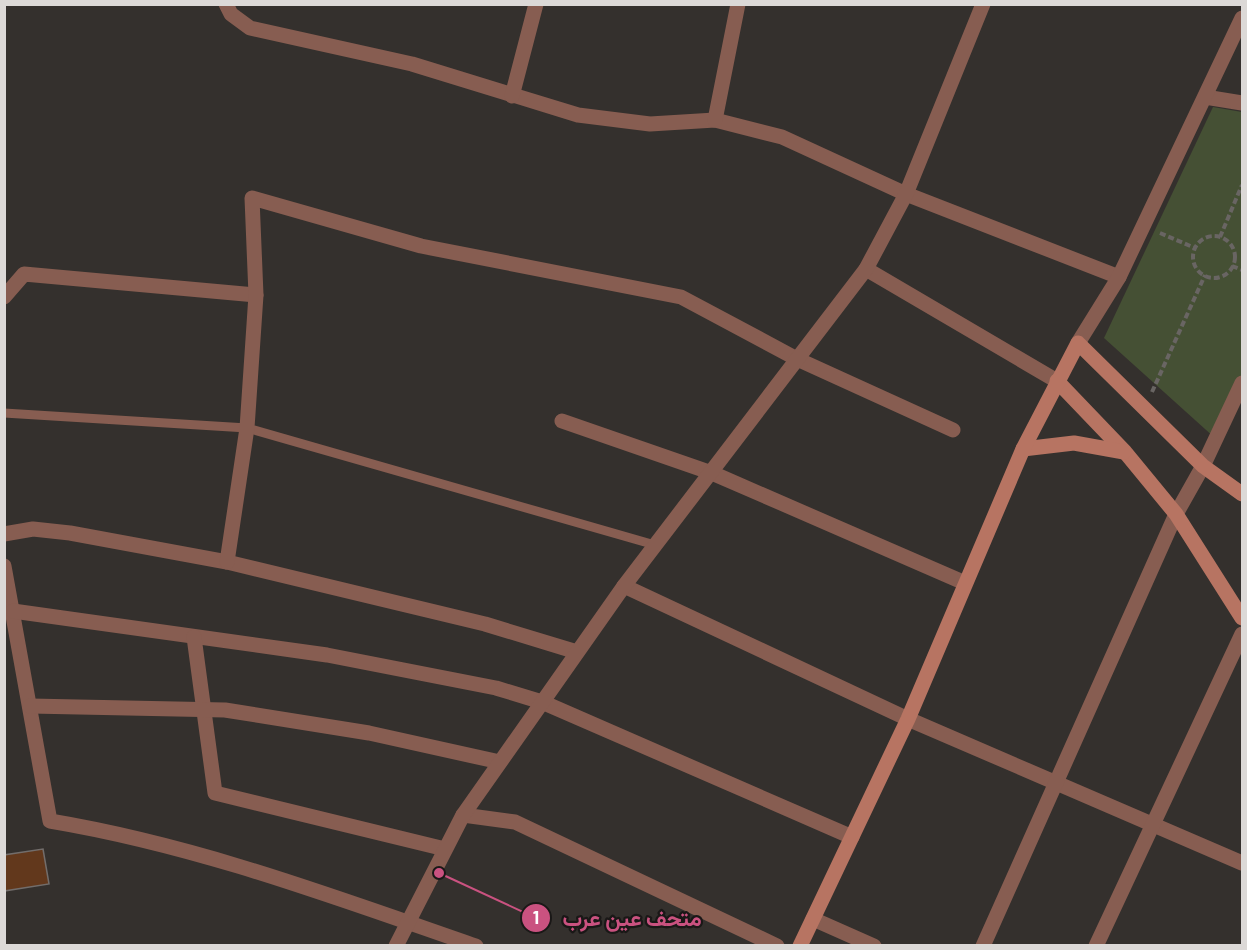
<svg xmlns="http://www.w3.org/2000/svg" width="1247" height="950" font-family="Barlow,Vazirmatn,sans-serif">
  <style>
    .green { fill: #455034 }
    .building { fill: #62381c; stroke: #726d6b; stroke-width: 1.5 }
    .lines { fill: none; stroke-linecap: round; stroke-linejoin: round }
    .path { stroke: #696563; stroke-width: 4; stroke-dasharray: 6 3; stroke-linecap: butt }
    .lane { stroke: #875d51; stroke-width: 9 }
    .street { stroke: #875d51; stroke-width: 15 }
    .secondary { stroke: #b77462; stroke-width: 15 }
    .leader { fill: none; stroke: #ca5280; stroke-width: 2 }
    .callout-dot { fill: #ca5280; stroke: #1a1817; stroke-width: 2 }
    .mark-label { font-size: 18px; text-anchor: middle; font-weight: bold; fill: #fff }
    .callout-label { font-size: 22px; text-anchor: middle; font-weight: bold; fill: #ca5280; stroke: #1a1817; stroke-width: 4.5; stroke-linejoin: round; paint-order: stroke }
  </style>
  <rect width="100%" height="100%" fill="#34302d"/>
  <path class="green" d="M1213 107 1242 112V375L1215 438 1104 338Z"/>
  <path class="building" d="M43 849 49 884 4 891V855Z"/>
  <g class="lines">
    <g class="path">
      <path d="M1160 233 1195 248"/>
      <circle cx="1214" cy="257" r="21"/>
      <path d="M1220 237 1242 185"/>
      <path d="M1232 266 1242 270"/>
      <path d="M1152 392 1205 275"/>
    </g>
    <path class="lane" d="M4 413 247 428 655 545"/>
    <g class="street">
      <path d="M226 4 231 14 250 28 412 64 578 115 650 124 715 120 782 137 906 194 1119 277"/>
      <path d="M512 96 536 4"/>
      <path d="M1205 97 1242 103"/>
      <path d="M715 120 738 4"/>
      <path d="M866 269 1057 381"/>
      <path d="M4 297 24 274 256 295"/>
      <path d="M1078 343 1119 277 1242 18"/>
      <path d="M562 421 712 473 965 583"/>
      <path d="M4 534 33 529 70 533 227 562 485 624 577 652"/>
      <path d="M227 562 247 428 256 295 252 198 421 246 681 297 797 359 953 430"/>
      <path d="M4 566 50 821C199 846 334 897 476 946"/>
      <path d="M624 586 908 719 1242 863"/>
      <path d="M13 611 327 655 496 688 542 702 852 837"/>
      <path d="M194 637 215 793 445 849"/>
      <path d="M30 706 225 710 369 733 500 762"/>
      <path d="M463 815 515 822 777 946"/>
      <path d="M813 919 874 946"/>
      <path d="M396 946 463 815 624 586 866 269 906 194 983 4"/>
      <path d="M983 946 1176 514 1203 466 1242 383"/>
      <path d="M1096 946 1242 634"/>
    </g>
    <g class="secondary">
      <path d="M1057 381 1125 452 1176 514 1242 618"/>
      <path d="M1023 449 1074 443 1124 452"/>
      <path d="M800 946 908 719 1023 449 1078 343 1203 466 1242 494"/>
    </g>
  </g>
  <path class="leader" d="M439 873L536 918"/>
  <g class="callout-dot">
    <circle cx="439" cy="873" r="6"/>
    <circle cx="536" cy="918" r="15"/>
  </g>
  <g class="mark-label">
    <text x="536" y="924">1</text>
  </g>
  <g class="callout-label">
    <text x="632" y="926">متحف عين عرب</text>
  </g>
  <rect width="1247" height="950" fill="none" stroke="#dcd9d7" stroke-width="12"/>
</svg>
